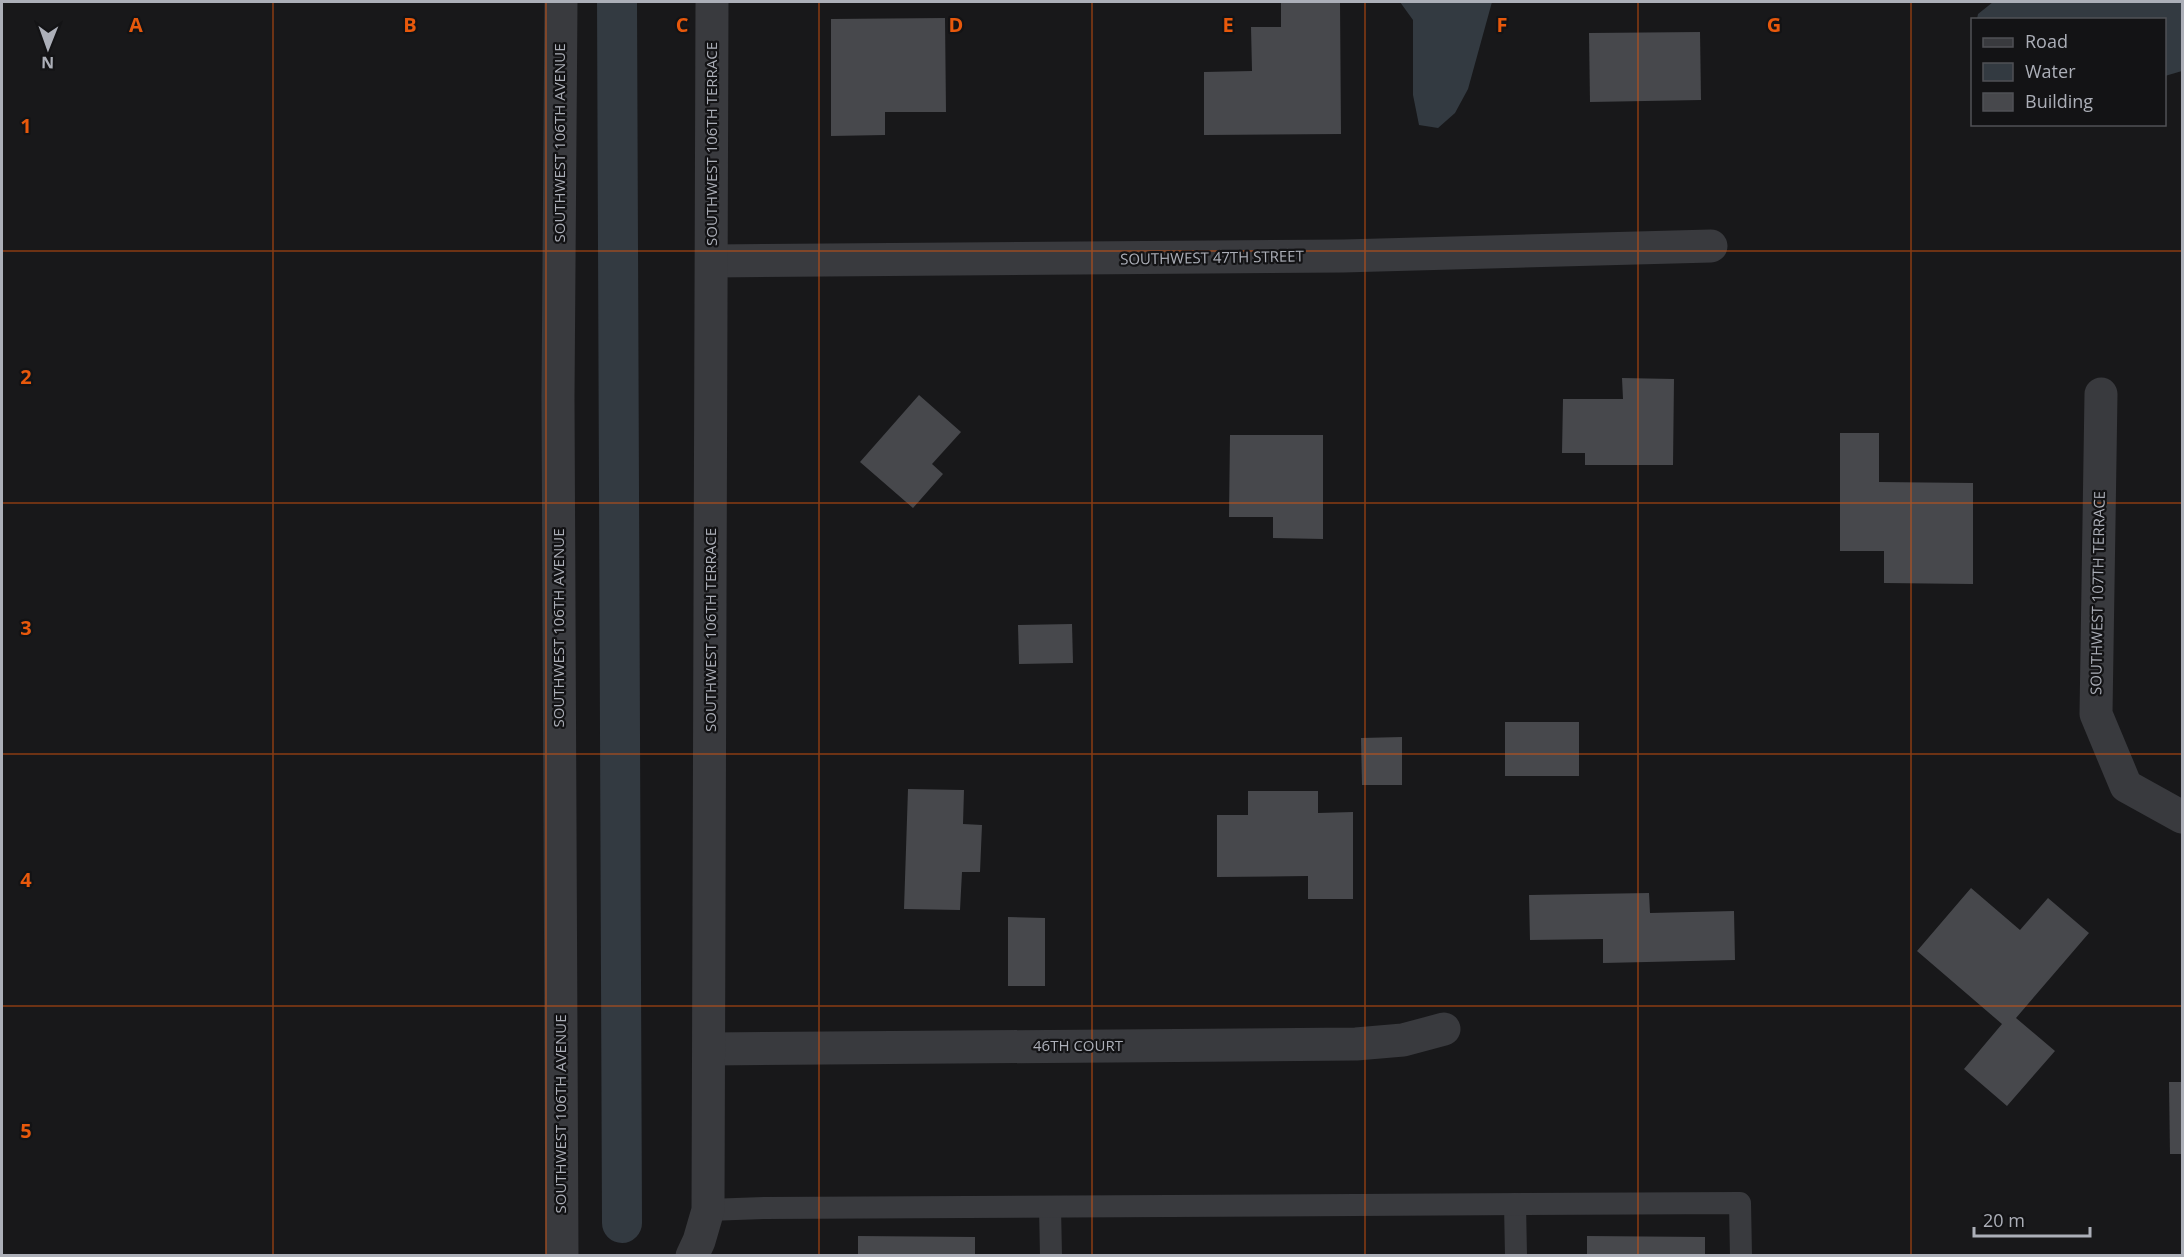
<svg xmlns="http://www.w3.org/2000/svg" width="2184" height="1257" font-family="'Open Sans',sans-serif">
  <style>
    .water { fill: #333a41 }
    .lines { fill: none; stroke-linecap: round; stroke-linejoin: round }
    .canal { stroke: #333a41; stroke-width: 40 }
    .building { fill: #47484c }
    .service { stroke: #393a3e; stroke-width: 22 }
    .minor { stroke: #393a3e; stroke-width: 33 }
    .grid { fill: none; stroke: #e8590c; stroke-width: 1.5; stroke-opacity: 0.55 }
    .labels { text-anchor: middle; stroke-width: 4.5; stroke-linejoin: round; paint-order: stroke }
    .street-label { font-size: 15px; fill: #acafb8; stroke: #131315 }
    .grid-label { font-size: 20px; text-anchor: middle; font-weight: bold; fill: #e8590c; stroke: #131315; stroke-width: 4.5; stroke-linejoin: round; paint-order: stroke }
  </style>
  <rect width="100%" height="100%" fill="#18181a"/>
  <g class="water">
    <path d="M1400 2H1492L1468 89 1455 113 1438 128 1419 125 1413 95V20Z"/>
    <path d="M1993 2H2182V71L2165 76 2164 20 1977 19 1978 14Z"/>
  </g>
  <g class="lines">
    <path class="canal" d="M617 2 622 1223"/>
  </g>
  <g class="building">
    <path d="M1281 2H1340L1341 134 1204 135V72L1252 71 1251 27H1281Z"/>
    <path d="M945 18 946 112H885V135L831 136V19Z"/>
    <path d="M1700 32 1701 100 1590 102 1589 33Z"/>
    <path d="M1622 378 1674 379 1673 465H1585V453H1562L1563 399H1623Z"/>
    <path d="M919 395 961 432 932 464 943 474 913 508 860 462Z"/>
    <path d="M1840 433H1879V482L1973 483V584L1884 583V551H1840Z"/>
    <path d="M1230 435H1323V539L1273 538V517H1229Z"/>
    <path d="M1072 624 1073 663 1019 664 1018 625Z"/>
    <rect x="1505" y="722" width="74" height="54"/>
    <path d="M1402 737V785H1362L1361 738Z"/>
    <path d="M908 789 964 790 963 824 982 825 980 872H962L960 910 904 909Z"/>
    <path d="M1248 791H1318V813L1353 812V899H1308V876L1217 877V815H1248Z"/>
    <path d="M1971 888 2020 930 2048 898 2089 933 2016 1018 2055 1051 2007 1106 1964 1069 2002 1024 1917 951Z"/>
    <path d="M1649 893 1650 913 1734 911 1735 960 1603 963V939L1530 940 1529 895Z"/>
    <path d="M1008 917 1045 918V986H1008Z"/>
    <path d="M2169 1082H2182V1154H2170Z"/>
    <path d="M858 1236 975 1237V1256H858Z"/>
    <path d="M1587 1236 1705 1237V1256H1587Z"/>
  </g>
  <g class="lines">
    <g class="service">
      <path d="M1515 1204 1516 1256"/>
      <path d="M1050 1207 1051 1256"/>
      <path d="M708 1210 764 1208 1740 1203 1741 1256"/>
    </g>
    <g class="minor">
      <path d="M561 2 558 397 562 1256"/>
      <path d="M712 261 1343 256 1711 246"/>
      <path d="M2101 394 2096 714 2126 786 2182 817"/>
      <path d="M709 1049 1356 1044 1403 1040 1444 1029"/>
      <path d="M692 1256 699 1241 708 1210 712 2"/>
    </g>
  </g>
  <path class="grid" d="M273 2V1256M546 2V1256M819 2V1256M1092 2V1256M1365 2V1256M1638 2V1256M1911 2V1256M2 251H2182M2 503H2182M2 754H2182M2 1006H2182"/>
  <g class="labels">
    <g class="street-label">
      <text transform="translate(560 143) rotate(-90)" y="5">SOUTHWEST 106TH AVENUE</text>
      <text transform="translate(712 144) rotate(-90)" y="5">SOUTHWEST 106TH TERRACE</text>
      <text transform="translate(1212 258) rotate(-1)" y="5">SOUTHWEST 47TH STREET</text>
      <text transform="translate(2098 593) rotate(-89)" y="5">SOUTHWEST 107TH TERRACE</text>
      <text transform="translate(559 628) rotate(-90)" y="5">SOUTHWEST 106TH AVENUE</text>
      <text transform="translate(711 630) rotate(-90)" y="5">SOUTHWEST 106TH TERRACE</text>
      <text x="1078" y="1051">46TH COURT</text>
      <text transform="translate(561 1114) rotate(-90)" y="5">SOUTHWEST 106TH AVENUE</text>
    </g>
  </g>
  <g class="grid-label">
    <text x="136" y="32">A</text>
    <text x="410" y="32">B</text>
    <text x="682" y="32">C</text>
    <text x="956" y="32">D</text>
    <text x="1228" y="32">E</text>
    <text x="1502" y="32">F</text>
    <text x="1774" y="32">G</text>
    <text x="26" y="133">1</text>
    <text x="26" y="384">2</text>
    <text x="26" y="635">3</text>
    <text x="26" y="887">4</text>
    <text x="26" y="1138">5</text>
  </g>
  <rect width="2184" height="1257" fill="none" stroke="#acafb8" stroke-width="6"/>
  <rect x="1971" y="18" width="195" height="108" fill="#131315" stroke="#505156" stroke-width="1.5"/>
  <rect x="1983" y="38" width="30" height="9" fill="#393a3e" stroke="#505156" stroke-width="1.5"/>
  <text x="2025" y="48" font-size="18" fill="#acafb8">Road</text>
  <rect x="1983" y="63" width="30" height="18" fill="#333a41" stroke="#505156" stroke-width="1.5"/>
  <text x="2025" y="78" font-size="18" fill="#acafb8">Water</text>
  <rect x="1983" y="93" width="30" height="18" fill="#47484c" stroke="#505156" stroke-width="1.5"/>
  <text x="2025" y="108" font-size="18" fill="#acafb8">Building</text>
  <g transform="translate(48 48) rotate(181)" stroke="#131315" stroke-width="4.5" paint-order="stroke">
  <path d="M0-4.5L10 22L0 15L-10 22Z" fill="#acafb8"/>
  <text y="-9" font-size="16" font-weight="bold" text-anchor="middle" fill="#acafb8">N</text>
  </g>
  <path d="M1974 1227v9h116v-9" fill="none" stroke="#acafb8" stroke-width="3"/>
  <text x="1983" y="1227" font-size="18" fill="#acafb8" stroke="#131315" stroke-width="4.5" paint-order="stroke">20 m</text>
</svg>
